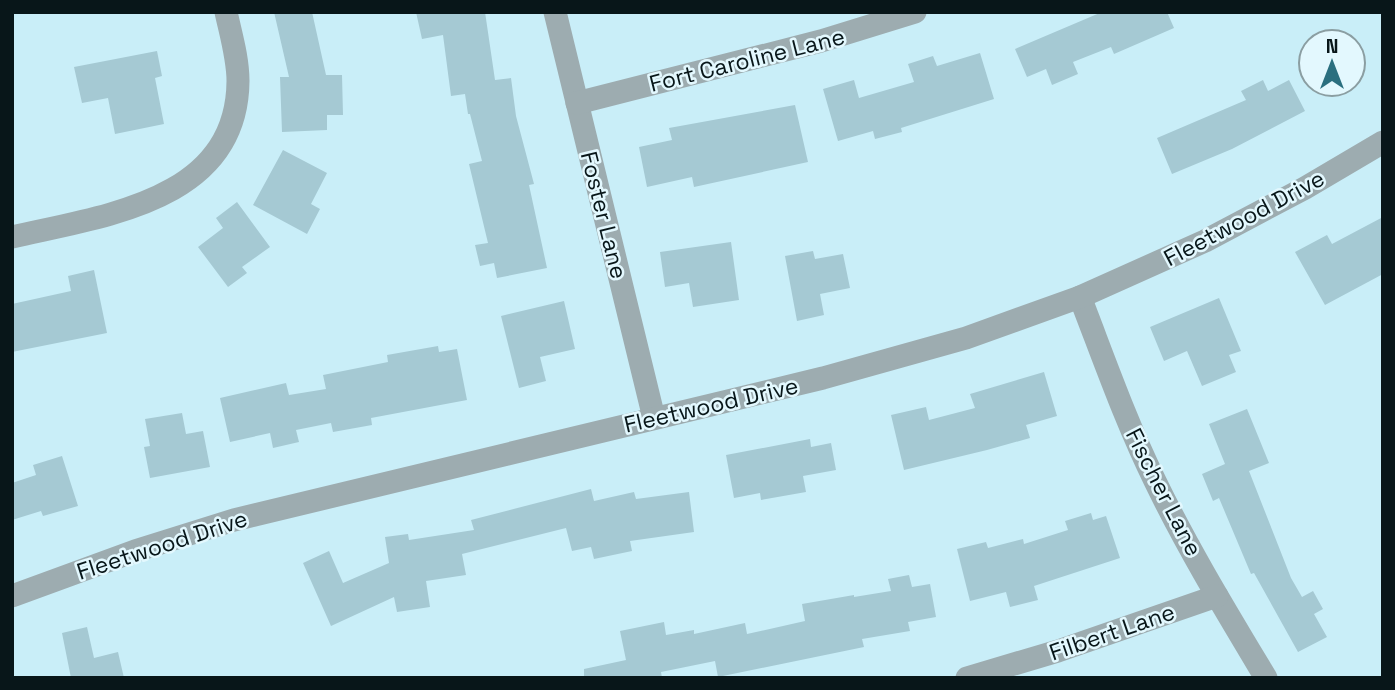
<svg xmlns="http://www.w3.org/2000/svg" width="1395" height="690" font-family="'Space Grotesk',sans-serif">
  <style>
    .building { fill: #a5c9d3 }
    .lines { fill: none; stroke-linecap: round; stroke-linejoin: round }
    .street { stroke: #9dacb0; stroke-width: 23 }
    .labels { text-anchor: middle; stroke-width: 5; stroke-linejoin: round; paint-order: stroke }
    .street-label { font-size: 23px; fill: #081619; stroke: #e3f8fe }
  </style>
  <rect width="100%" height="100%" fill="#c9eef8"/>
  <g class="building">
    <path d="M274 12H312L326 75H342L343 115H327V130L282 132 280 77H289Z"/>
    <path d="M416 12H485L495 80 511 78 516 116 534 184 529 185 547 268 497 278 494 263 480 266 475 245 488 243 469 164 482 161 470 114H468L465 94 451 96 443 35 422 39Z"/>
    <path d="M1102 12H1167L1174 28 1114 54 1111 47 1073 62 1078 74 1052 85 1046 69 1027 77 1015 49Z"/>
    <path d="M157 51 162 76 155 78 164 124 115 134 108 98 82 103 74 67Z"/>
    <path d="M980 53 994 99 901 128 902 132 875 139 873 131 838 141 823 89 854 80 859 98 914 82 908 64 933 56 937 66Z"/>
    <path d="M1263 80 1268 91 1289 80 1305 111 1232 149 1172 174 1157 138 1246 100 1241 91Z"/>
    <path d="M795 105 808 162 694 187 692 177 647 187 639 147 672 140 669 128Z"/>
    <path d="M283 150 327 173 311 204 320 209 307 234 253 205Z"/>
    <path d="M237 202 270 247 242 267 247 273 228 287 198 247 223 228 216 218Z"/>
    <path d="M1383 217V274L1325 305 1295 252 1327 235 1332 244Z"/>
    <path d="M731 242 739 300 693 307 689 283 665 287 660 252Z"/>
    <path d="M813 251 815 259 843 254 850 288 820 294 824 315 797 321 785 256Z"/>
    <path d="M94 270 107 333 12 352V304L71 291 68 276Z"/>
    <path d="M1219 298 1241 351 1229 355 1236 372 1202 386 1187 351 1164 361 1150 327Z"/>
    <path d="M564 301 575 349 540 357 546 381 519 388 501 316Z"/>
    <path d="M438 346 439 352 457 349 467 400 371 418 372 425 333 432 331 423 296 430 299 442 273 448 270 433 230 442 220 398 286 383 289 395 326 389 323 375 388 362 387 355Z"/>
    <path d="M1044 372 1057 416 1026 425 1030 438 987 450 904 470 891 415 926 407 929 420 975 408 970 394Z"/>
    <path d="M1247 409 1269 463 1249 471 1291 578 1302 597 1313 591 1323 609 1314 614 1327 637 1298 652 1254 573 1251 574 1219 498 1213 501 1202 474 1225 464 1209 424Z"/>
    <path d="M182 413 186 434 203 431 210 467 150 478 144 447 150 446 145 419Z"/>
    <path d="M810 439 811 447 831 443 836 470 803 476 806 492 761 500 760 493 734 498 726 455Z"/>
    <path d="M62 456 78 506 43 516 41 511 12 520V483L36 475 33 465Z"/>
    <path d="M591 489 594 501 634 492 636 499 689 492 694 532 630 541 632 551 594 559 591 547 572 551 566 528 462 554 466 575 426 581 430 607 397 612 394 597 331 626 303 563 329 551 343 583 389 563 385 537 408 534 409 540 474 530 471 520Z"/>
    <path d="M1091 513 1093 520 1106 516 1120 558 1034 586 1038 600 1010 607 1006 592 970 601 957 549 986 542 988 548 1023 539 1024 544 1068 530 1065 521Z"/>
    <path d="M909 575 912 587 930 584 936 617 908 622 910 631 862 639 864 647 718 677 715 661 661 672 662 678H584V669L626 660 620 631 664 622 666 635 694 630V634L745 623 747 634 805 621 802 604 854 595V597L891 591 888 579Z"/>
    <path d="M87 627 94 658 118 652 124 678H71L62 633Z"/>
  </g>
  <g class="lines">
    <g class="street">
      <path d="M555 12 654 418"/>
      <path d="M577 103 821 41 915 12"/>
      <path d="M12 237C102 216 237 202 238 81 238 58 231 35 226 12"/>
      <path d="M1080 297C1104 359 1126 422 1155 481 1188 549 1227 613 1266 678"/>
      <path d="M12 596 135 551 234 520 823 378 966 338 1080 297 1205 241 1305 188 1383 142"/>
      <path d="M967 678 1058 651 1217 596"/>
    </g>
  </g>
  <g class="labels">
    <g class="street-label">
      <text transform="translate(747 60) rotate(-14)" y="8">Fort Caroline Lane</text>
      <text transform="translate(604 215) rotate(76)" y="8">Foster Lane</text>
      <text transform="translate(1244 218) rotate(-28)" y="8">Fleetwood Drive</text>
      <text transform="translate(711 405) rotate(-13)" y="8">Fleetwood Drive</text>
      <text transform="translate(1164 492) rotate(63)" y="8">Fischer Lane</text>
      <text transform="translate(162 545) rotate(-18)" y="8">Fleetwood Drive</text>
      <text transform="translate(1112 632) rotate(-19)" y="8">Filbert Lane</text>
    </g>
  </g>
  <rect width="1395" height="690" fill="none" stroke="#081619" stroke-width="28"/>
  <g transform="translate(1332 63)"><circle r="33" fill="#e3f8fe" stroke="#8b9ea2" stroke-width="2"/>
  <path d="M0-5L12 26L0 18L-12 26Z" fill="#2a6f7f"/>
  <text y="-10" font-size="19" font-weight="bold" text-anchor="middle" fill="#081619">N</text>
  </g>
</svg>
